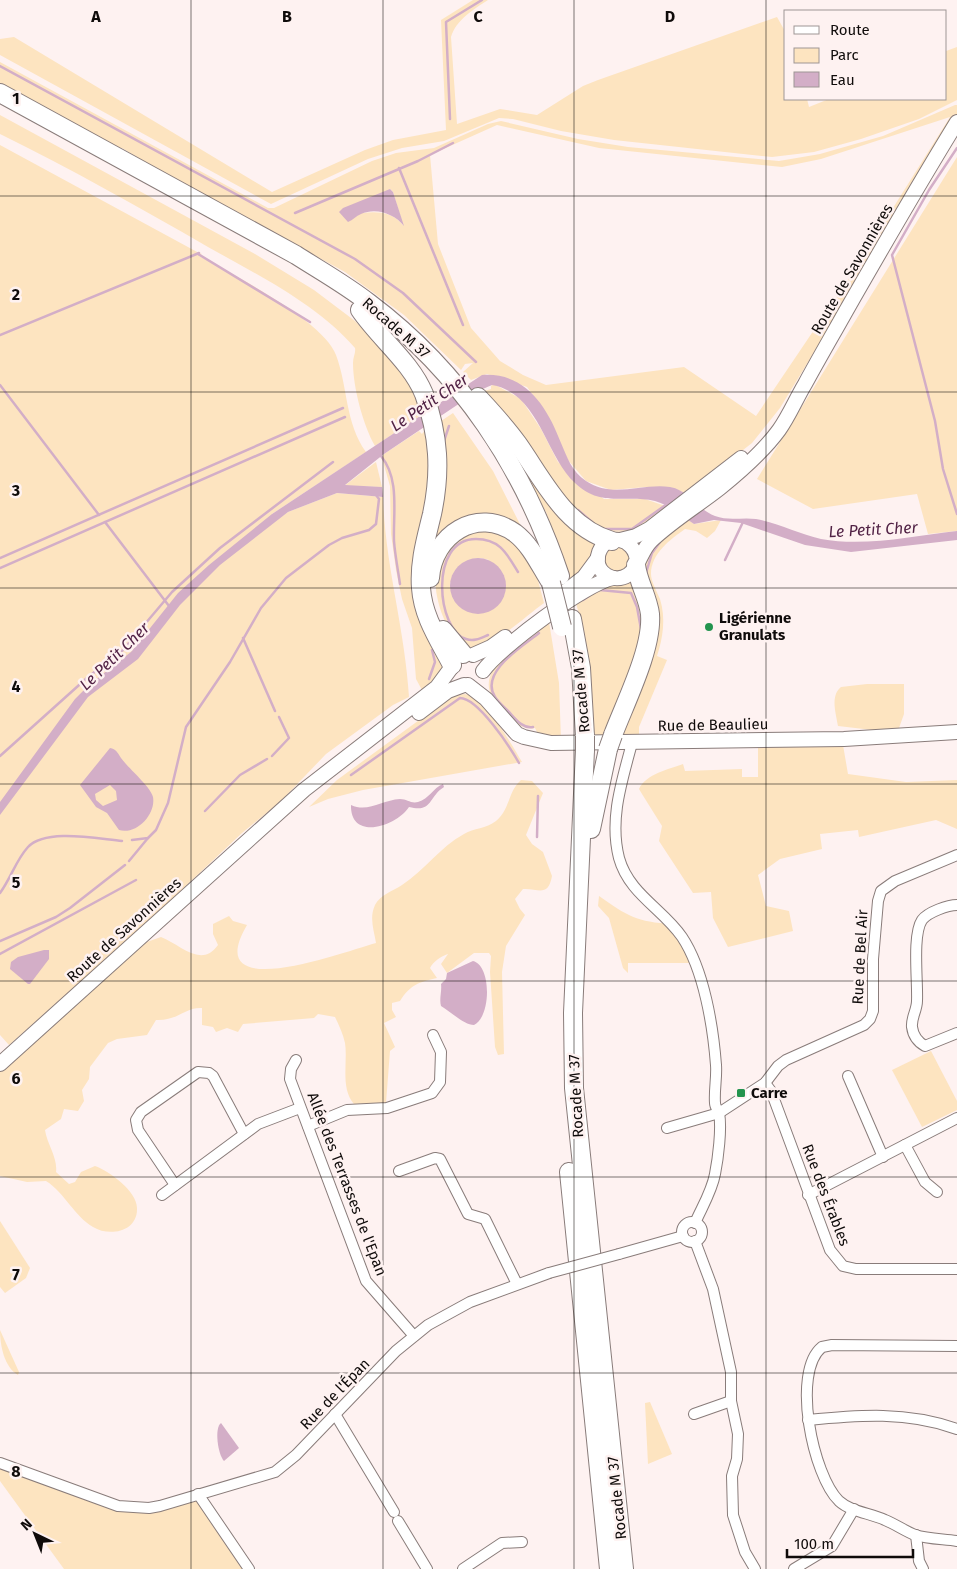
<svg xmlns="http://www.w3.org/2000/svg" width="957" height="1569" font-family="'Fira Sans',sans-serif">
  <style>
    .green { fill: #fde4c0; fill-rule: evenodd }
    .water { fill: #d3aec7; fill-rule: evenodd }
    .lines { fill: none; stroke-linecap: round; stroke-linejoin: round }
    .stream { stroke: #d3aec7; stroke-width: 2.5 }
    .street-casing { stroke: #897c7a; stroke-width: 12 }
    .secondary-casing { stroke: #897c7a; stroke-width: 16 }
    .highway-casing { stroke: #897c7a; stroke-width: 20 }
    .street { stroke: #fff; stroke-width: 10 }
    .secondary { stroke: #fff; stroke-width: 14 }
    .highway { stroke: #fff; stroke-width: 18 }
    .street-bridge-casing { stroke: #897c7a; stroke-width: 12; stroke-linecap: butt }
    .highway-bridge-casing { stroke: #897c7a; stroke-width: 20; stroke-linecap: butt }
    .street-bridge { stroke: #fff; stroke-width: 10 }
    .highway-bridge { stroke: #fff; stroke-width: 18 }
    .grid { fill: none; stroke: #0f0b0a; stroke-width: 1; stroke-opacity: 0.55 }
    .poi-dot { fill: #23944e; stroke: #fef2f1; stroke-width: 2 }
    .labels { text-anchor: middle; stroke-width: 5; stroke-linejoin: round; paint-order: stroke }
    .street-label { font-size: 15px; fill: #0f0b0a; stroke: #fef2f1 }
    .poi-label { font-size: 15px; font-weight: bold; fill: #0f0b0a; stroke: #fef2f1; text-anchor: start }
    .water-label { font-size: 16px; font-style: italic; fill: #512245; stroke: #fef2f1 }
    .grid-label { font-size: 16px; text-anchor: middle; font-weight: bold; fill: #0f0b0a; stroke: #fef2f1; stroke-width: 5; stroke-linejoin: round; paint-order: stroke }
  </style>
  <rect width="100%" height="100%" fill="#fef2f1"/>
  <g class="green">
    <path d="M473 0H488C474 9 456 20 451 37L457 124 500 109 537 115 583 86 598 80 777 17 786 33V99H807L809 107 829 99H946V51L957 47V100L919 119 861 139 814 152 772 157 614 140 561 131 513 119 499 118 444 141 402 148 368 159 271 204 0 55V39L14 37 272 192 365 150 393 140 446 130 441 20Z"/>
    <path d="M0 62 268 208H274L372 161 396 153 434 148 488 124 501 121 578 139 628 147 779 161 820 154 883 136 955 105H957V118L780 408 752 443 687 494 673 488 646 487 611 490 586 481 568 460 543 409 527 387 487 374 471 380 463 372 473 363 465 364 461 370 404 315 345 272 153 167 122 148 121 150 0 84ZM950 117 851 275 756 416 684 367 546 385 523 375 500 361 471 328 438 244 430 155 497 125 599 148 782 167 821 159ZM390 189 393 192 403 225C393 212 378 211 362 213Z"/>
    <path d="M0 115 255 254 314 290 355 321 403 369 423 414 375 446C363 425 353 387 353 363 353 357 356 353 355 348 317 304 258 275 208 247 139 207 71 169 0 134Z"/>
    <path d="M0 145 199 253 202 254 199 256C231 273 325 322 336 355 348 387 345 423 366 452L272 514 275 521 288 512 337 493 383 497C385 565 405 629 409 697L393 705 326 754 281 801 242 833 138 931 9 1045 0 1035Z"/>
    <path d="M957 157V531L928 534 917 494 813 509 757 479Z"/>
    <path d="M494 384 521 399 541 429 558 462 604 499H645L671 508 639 531 608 532 582 519 481 392 491 389V386Z"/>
    <path d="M453 413 493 471 526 536 506 522 428 544 438 423Z"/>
    <path d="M425 430 433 467 416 558 443 666 439 677 422 690 416 679 412 628 402 599 396 570 391 534 390 486 382 458 384 454 419 431 422 434Z"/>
    <path d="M506 440 598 541 593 554 572 583 546 512Z"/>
    <path d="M376 462 382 487 344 486Z"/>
    <path d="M686 518 694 524 721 520 715 531 707 538 696 531 685 529C671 539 651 553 651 574 651 581 657 592 660 599 666 618 663 638 657 656L667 660 639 727V736H622L649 656 644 574 649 550Z"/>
    <path d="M484 528 516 540 536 573 544 603C527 615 497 644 477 647 450 652 432 596 436 575 438 564 445 553 449 543ZM481 558 489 560 454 600 450 583 472 559Z"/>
    <path d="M620 545 631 554 629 568 616 574 605 567C604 551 605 549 620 545Z"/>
    <path d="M634 579 644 636 607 737H593L580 617 575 600C586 592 599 587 612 585 621 584 626 585 634 579Z"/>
    <path d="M549 622 559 683 561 740 538 734 535 728C523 731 514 722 507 713 501 706 493 699 490 692 480 664 530 637 549 622Z"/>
    <path d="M867 684H904V714L899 728 881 731 838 726C836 713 830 696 841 687Z"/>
    <path d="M465 694C485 697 512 745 522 762L363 790 328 799 309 807 337 780 448 699 456 695Z"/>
    <path d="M843 745 848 774 906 782 957 780V829L936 820 859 837 858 830 820 834 822 849 780 859 758 875 766 906 789 911 793 931 728 947 713 918 711 892 693 893 659 841 662 826 642 794 639 789C646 774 669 769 683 764L685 771 742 769V777H758V747Z"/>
    <path d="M521 780 532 781 543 793 526 835 532 844 543 852 552 876C548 898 538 888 523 889L515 899 520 909 525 915 506 946 502 972 504 1054 498 1055 495 1047 490 972 491 956 489 953H474L447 973 441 964 448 954C441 956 433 962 430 968L437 978C419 982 410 985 400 1001L392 1003V1010L396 1017 384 1023 395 1047 390 1051 386 1103 354 1104C340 1088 348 1062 345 1043 343 1034 339 1025 335 1017L318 1014 314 1018 243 1024 238 1032 227 1028 216 1032 213 1027 202 1025V1008C185 1007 178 1021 156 1020L147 1035 117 1039 108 1043 90 1067 89 1079 82 1090 84 1101 78 1111 64 1109 61 1119 45 1130C47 1144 58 1158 56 1172L69 1184 75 1182 81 1172 95 1166C109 1171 137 1191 137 1208 138 1232 109 1237 93 1227 74 1216 65 1193 46 1181L27 1182 0 1176V1070L144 943 161 937C180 944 201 969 218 945L213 934V924L229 916 233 921 247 925C199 1007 346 951 376 943 374 930 369 918 375 905 380 895 393 891 402 885 425 870 440 847 464 834 474 828 486 829 496 821 510 810 508 791 521 780Z"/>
    <path d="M599 896C627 916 637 922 672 924L695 963H628V973L623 968 609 918 598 906Z"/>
    <path d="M931 1051 957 1101V1110L922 1127 892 1070Z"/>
    <path d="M0 1221 30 1268 26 1278 5 1293 0 1287Z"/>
    <path d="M0 1330 19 1372 18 1375C4 1367 0 1345 0 1330Z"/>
    <path d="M650 1402 672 1454 648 1464 645 1403Z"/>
    <path d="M0 1463 139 1508 198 1494 250 1569H64L0 1481Z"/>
  </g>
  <g class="water">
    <path d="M390 189 393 192 404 226C395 214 376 207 361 214 356 216 353 220 348 222L339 212 343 208Z"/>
    <path d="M482 375C525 372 547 406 561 443 567 457 572 472 586 481 613 499 641 483 670 487 689 490 698 510 715 516 728 521 743 517 756 519 778 523 799 534 821 539 865 547 913 536 957 531V540L851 552 805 545 741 523 714 520 694 524C681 516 670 505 655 501 625 494 601 508 575 483 545 455 539 393 492 385L478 391 384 454 345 485 382 487 383 497 337 493 288 512 220 565 180 605 138 659 88 697 0 815V802L75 699 90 684 131 652 178 593 209 565 272 514Z"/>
    <circle cx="478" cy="586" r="28"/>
    <path d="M110 748C116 749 118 753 121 758 128 768 151 787 153 797 156 814 137 835 119 830L107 813 96 807 80 785ZM110 785 116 791 117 800 103 806 96 800 95 794Z"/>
    <path d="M443 784 444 787C428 797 433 813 409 807 396 827 350 841 351 805 368 813 382 800 400 799 407 799 411 804 418 802 429 799 433 788 443 784Z"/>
    <path d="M44 950H49V959L30 984H28L10 969 11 962 18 957Z"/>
    <path d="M473 961C492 966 491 1017 474 1025 464 1025 450 1011 441 1006 439 999 442 992 441 984L446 979 447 973Z"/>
    <path d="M221 1423 239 1448 224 1461C218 1455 214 1428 221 1423Z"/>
  </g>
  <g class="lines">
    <g class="stream">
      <path d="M0 66 355 259 403 293 476 362"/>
      <path d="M450 119 446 22 482 0"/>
      <path d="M957 148 929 190 892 255 935 421 943 469 957 514"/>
      <path d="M399 168 463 325"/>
      <path d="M295 213 418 161 453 143"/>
      <path d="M198 254 310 322"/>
      <path d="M0 335 199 253"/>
      <path d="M0 385 99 515"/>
      <path d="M444 441 449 426"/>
      <path d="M381 456C400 479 393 513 394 541 395 555 398 570 400 584"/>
      <path d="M578 510 592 522"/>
      <path d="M105 522 169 606"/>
      <path d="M603 529H632L667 504"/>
      <path d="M0 558 343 408"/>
      <path d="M725 560 743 522"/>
      <path d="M0 568 345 417"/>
      <path d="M646 573 652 553 660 542"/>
      <path d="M600 590 631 593 637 607 641 629"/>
      <path d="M583 600 589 596"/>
      <path d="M488 635C481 638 474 642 466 639 437 631 428 539 476 539 500 539 507 554 518 572"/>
      <path d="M243 638 275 711"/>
      <path d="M429 679 435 662 432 650"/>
      <path d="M533 727C522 729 515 718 508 711 504 707 498 702 495 697 479 672 523 646 539 633"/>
      <path d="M0 756 88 677 123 650 172 592 220 548 333 462"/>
      <path d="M272 756 289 738 279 717"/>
      <path d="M351 775 460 698C478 698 510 747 519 763"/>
      <path d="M205 811 240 775 267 759"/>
      <path d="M537 837 538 796"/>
      <path d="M132 840 148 838 156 830 168 803 186 727 230 662 261 608 286 578 329 545 342 538 369 530 376 524 379 499 376 495"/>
      <path d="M129 861 148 838"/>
      <path d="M0 893C11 878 16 860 28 847 46 828 98 839 122 841"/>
      <path d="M0 941 56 917 70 908 125 865"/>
      <path d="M0 954 136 880"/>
    </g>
    <g class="street-casing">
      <g id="street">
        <path d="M632 743C622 781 609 819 619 858 629 894 663 909 682 937 704 970 713 1026 716 1065 717 1077 714 1090 715 1103 715 1107 718 1110 719 1113 722 1128 718 1159 715 1174 712 1191 702 1207 695 1223"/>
        <path d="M957 905C948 905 928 912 922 920 912 935 918 982 917 1001 917 1010 911 1018 912 1027 913 1035 918 1042 925 1046L957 1033"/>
        <path d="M296 1060 291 1069 290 1079 366 1281 414 1336"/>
        <path d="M848 1076 883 1157"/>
        <path d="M765 1083 771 1091 830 1250 843 1266 856 1269H957"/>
        <path d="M308 1126 347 1110 387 1108 432 1093 440 1082 441 1052 433 1035"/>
        <path d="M667 1128 719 1113 765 1083 778 1066 786 1060 864 1025 870 1019 873 1011V959L878 901 881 891 895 881 957 855"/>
        <path d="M905 1145 925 1182 937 1192"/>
        <path d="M399 1171 435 1158 440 1159 468 1214 485 1219 517 1284"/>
        <path d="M175 1185 138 1130 136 1120 141 1112 198 1072 209 1073 213 1076 244 1134"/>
        <path d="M162 1195 258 1124 300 1108"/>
        <path d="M808 1195 957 1118"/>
        <circle cx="692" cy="1232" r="10"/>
        <path d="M695 1241 713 1289 731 1372V1401L738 1434 737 1459 732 1476 733 1515 745 1552 755 1569"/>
        <path d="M619 1254 683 1236"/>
        <path d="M957 1346 832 1345 822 1347C791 1372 813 1476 839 1501 851 1512 870 1513 885 1520 895 1524 905 1531 915 1535 928 1539 944 1539 957 1541"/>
        <path d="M335 1414 394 1512"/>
        <path d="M694 1414 731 1401"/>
        <path d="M808 1420C859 1415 907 1411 957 1429"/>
        <path d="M0 1463 118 1506 149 1508 160 1506 275 1472 296 1455 396 1351 428 1325 470 1302 549 1273"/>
        <path d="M198 1494 249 1569"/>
        <path d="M398 1521 427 1569"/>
        <path d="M916 1535 919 1561 923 1569"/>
        <path d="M463 1569 502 1543 522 1542"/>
        <path d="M794 1569 832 1546 854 1509"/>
      </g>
    </g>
    <g class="secondary-casing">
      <g id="secondary">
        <path d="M620 540 636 536 649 529 741 458"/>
        <path d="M637 562C636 536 603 531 598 556 595 573 614 584 628 575 639 568 641 550 651 541 672 521 697 506 720 488 741 471 763 452 779 430 789 416 796 399 805 384 818 360 832 336 846 311 882 248 919 184 957 122"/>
        <path d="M562 594 584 577 598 558"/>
        <path d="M473 655 491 647 505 637"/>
        <path d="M483 671C499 648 586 583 613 578"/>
        <path d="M468 685 486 699 517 734 524 737 551 743 844 739 957 732"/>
        <path d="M419 713 448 691 464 685"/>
        <path d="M0 1064 304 790 437 687 451 668"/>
      </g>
    </g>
    <g class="highway-casing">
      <g id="highway">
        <path d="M0 93 296 255C321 271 346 285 369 303 461 372 524 468 560 576"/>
        <path d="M360 310C379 338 411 362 424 394 439 435 441 472 432 514 426 539 419 562 421 588 423 617 439 640 452 665"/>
        <path d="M478 397C492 412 506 427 518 444 544 481 565 527 612 541"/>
        <path d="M430 578C433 535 477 506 515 533 531 545 540 566 551 583"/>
        <path d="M572 619 581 668 585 736"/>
        <path d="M443 630 463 654"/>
        <path d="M613 735C625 703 653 648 650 614 648 597 638 582 636 565"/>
        <path d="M585 750 573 1013 574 1088 624 1569"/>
        <path d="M591 829 608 749"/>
        <path d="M569 1172 609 1569"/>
      </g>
    </g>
    <use href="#street" class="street"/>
    <use href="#secondary" class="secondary"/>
    <use href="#highway" class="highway"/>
    <g class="street-bridge-casing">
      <path id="street-bridge" d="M549 1273 619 1254"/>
    </g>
    <g class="highway-bridge-casing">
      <g id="highway-bridge">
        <path d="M551 583 562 627"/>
        <path d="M585 736V750"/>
        <path d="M608 749 613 735"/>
      </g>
    </g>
    <use href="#street-bridge" class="street-bridge"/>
    <use href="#highway-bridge" class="highway-bridge"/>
  </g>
  <path class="grid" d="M191 0V1569M383 0V1569M574 0V1569M766 0V1569M0 196H957M0 392H957M0 588H957M0 784H957M0 981H957M0 1177H957M0 1373H957"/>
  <g class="poi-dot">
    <circle cx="709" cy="627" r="5"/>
    <rect x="736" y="1088" width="10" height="10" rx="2.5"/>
  </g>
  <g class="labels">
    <g class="street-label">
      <text transform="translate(852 269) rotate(-60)" y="5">Route de Savonnières</text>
      <text transform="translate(396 328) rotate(41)" y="5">Rocade M 37</text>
      <text transform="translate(581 691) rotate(-95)" y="5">Rocade M 37</text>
      <text transform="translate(713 725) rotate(-1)" y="5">Rue de Beaulieu</text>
      <text transform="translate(124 930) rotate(-42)" y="5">Route de Savonnières</text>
      <text transform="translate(860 957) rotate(-87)" y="5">Rue de Bel Air</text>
      <text transform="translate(576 1096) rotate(-93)" y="5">Rocade M 37</text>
      <text transform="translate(347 1184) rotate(69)" y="5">Allée des Terrasses de l'Epan</text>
      <text transform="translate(826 1195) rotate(69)" y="5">Rue des Érables</text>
      <text transform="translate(335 1394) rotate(-46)" y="5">Rue de l'Épan</text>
      <text transform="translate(617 1498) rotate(-96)" y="5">Rocade M 37</text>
    </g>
    <g class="poi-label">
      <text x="719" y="623">Ligérienne<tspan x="719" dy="17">Granulats</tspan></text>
      <text x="751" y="1098">Carre</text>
    </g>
    <g class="water-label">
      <text transform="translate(429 402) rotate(-34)" y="6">Le Petit Cher</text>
      <text transform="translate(873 529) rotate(-3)" y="6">Le Petit Cher</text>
      <text transform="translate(114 656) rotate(-44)" y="6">Le Petit Cher</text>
    </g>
  </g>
  <g class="grid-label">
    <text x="96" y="22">A</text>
    <text x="287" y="22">B</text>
    <text x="478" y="22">C</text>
    <text x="670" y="22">D</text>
    <text x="16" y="104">1</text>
    <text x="16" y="300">2</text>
    <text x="16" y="496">3</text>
    <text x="16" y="692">4</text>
    <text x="16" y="888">5</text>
    <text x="16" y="1084">6</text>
    <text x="16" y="1280">7</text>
    <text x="16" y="1477">8</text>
  </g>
  <rect x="784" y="10" width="162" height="90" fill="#fef2f1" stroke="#9e9695"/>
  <rect x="794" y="26" width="25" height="8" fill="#ffffff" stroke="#9e9695"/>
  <text x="830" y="35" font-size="15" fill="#0f0b0a">Route</text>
  <rect x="794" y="48" width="25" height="15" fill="#fde4c0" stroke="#9e9695"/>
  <text x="830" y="60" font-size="15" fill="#0f0b0a">Parc</text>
  <rect x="794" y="72" width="25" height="15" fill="#d3aec7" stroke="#9e9695"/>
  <text x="830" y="85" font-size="15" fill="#0f0b0a">Eau</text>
  <g transform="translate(35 1534) rotate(317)" stroke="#fef2f1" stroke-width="4" paint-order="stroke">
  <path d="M0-4L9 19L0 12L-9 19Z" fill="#0f0b0a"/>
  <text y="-8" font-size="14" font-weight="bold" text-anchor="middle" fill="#0f0b0a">N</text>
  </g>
  <path d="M787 1549v8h126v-8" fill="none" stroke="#0f0b0a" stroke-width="2.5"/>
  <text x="794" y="1549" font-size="15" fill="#0f0b0a" stroke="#fef2f1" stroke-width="4" paint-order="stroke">100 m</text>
</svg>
